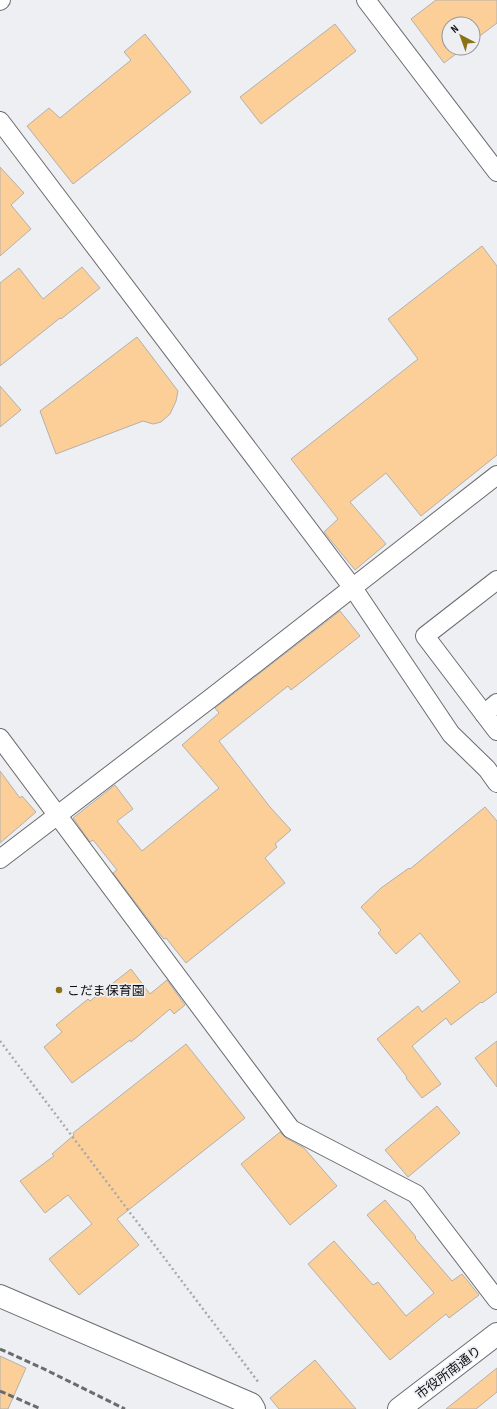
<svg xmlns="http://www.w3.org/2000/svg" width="497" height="1409" font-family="'Sofia Sans Condensed','Noto Sans JP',sans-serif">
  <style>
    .building { fill: #fccf98; stroke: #b3b0ac }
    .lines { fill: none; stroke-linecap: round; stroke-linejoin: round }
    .street-casing { stroke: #6b6c70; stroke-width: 20 }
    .secondary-casing { stroke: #6b6c70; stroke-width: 24 }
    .path { stroke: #a7a8ab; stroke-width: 2.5; stroke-dasharray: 2 3; stroke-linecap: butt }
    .street { stroke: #fff; stroke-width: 18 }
    .secondary { stroke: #fff; stroke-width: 22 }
    .rail { stroke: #6a6b6d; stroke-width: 3; stroke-dasharray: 6 3; stroke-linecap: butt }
    .poi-dot { fill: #897316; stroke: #edeff3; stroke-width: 1.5 }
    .labels { text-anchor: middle; stroke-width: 3.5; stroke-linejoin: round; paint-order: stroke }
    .poi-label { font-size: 13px; fill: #0e0e0f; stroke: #edeff3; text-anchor: start }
    .street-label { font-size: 13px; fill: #0e0e0f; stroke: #edeff3 }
  </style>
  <rect width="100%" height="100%" fill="#edeff3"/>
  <g class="building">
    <path d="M436 0H497V23L473 41V24H449V48H464L444 63 411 19Z"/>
    <path d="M335 24 356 51 261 124 240 97Z"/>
    <path d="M145 34 191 92 73 184 27 126 49 108 60 118 131 60 124 52Z"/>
    <path d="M0 167 24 193 11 205 31 229 0 256Z"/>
    <path d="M482 246 497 266V455L421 516 386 473 350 502 386 544 355 570 324 532 338 519 291 459 418 359 388 319Z"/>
    <path d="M82 267 100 288 61 319 60 318 0 366V283L19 268 43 299Z"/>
    <path d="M137 337 178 391 176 401 170 414 161 422 153 424 143 421 56 454 40 411Z"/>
    <path d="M0 386 21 410 0 427Z"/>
    <path d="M340 611 360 636 291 690 288 686 219 741 270 807 291 830 275 844 277 847 265 858 285 883 186 963 166 938 164 939 157 931 113 873 117 870 93 840 90 842 73 818 115 785 133 809 117 821 142 851 219 788 182 745 219 713 215 708Z"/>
    <path d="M0 771 20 798 22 796 36 812 0 843Z"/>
    <path d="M485 807 497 821V992L482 1003 481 1002 451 1025 446 1018 412 1046 441 1084 422 1098 406 1078 407 1077 377 1039 418 1006 422 1012 460 982 420 933 396 954 378 933 381 930 361 907 381 888 409 868 410 869Z"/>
    <path d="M131 969 150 994 167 980 185 1005 174 1014 170 1009 131 1042 130 1040 72 1083 44 1047 62 1032 56 1025 88 999 90 1001Z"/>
    <path d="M497 1041V1087L475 1058Z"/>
    <path d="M186 1044 245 1118 117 1219 139 1245 79 1295 49 1259 92 1224 68 1195 45 1213 20 1181 54 1156 52 1154 74 1135 73 1133Z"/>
    <path d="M437 1106 460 1133 408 1177 385 1150Z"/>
    <path d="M280 1132 286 1138 304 1148 337 1186 290 1225 241 1164Z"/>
    <path d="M385 1200 416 1237 415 1238 452 1281 462 1274 479 1295 449 1318 446 1314 390 1360 308 1264 334 1241 373 1285 378 1282 406 1316 434 1293 367 1215Z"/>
    <path d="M0 1356 26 1368 8 1409H0Z"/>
    <path d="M315 1360 356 1409H279L270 1398Z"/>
    <path d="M497 1368V1392L476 1409H446Z"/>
  </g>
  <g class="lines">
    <g class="street-casing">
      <g id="street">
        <path d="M366 0 497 172"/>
        <path d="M0 1 1 0"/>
        <path d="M0 121 353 588 451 734 487 769 497 783"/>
        <path d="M497 580 425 636 497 731"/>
        <path d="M484 714 497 703"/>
        <path d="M0 738 291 1129 416 1194 497 1300"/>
        <path d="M0 859 211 698 497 475"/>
      </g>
    </g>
    <g class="secondary-casing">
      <g id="secondary">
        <path d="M0 1296 251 1404 254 1409"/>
        <path d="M399 1409 497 1334"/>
      </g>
    </g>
    <path class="path" d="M0 1041 259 1383"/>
    <use href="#street" class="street"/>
    <use href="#secondary" class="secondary"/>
    <g class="rail">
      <path d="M0 1349 42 1368 125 1409"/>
      <path d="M0 1391 41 1409"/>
    </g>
  </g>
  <circle class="poi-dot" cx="59" cy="990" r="4"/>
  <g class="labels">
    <g class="poi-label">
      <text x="67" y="995">こだま保育園</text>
    </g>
    <g class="street-label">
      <text transform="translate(448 1372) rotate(-37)" y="5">市役所南通り</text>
    </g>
  </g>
  <g transform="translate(461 36) rotate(319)"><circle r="19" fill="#edeff3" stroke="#949598"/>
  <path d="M0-3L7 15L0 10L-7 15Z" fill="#897316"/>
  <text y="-6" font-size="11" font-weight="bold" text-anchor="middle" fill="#0e0e0f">N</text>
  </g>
</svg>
